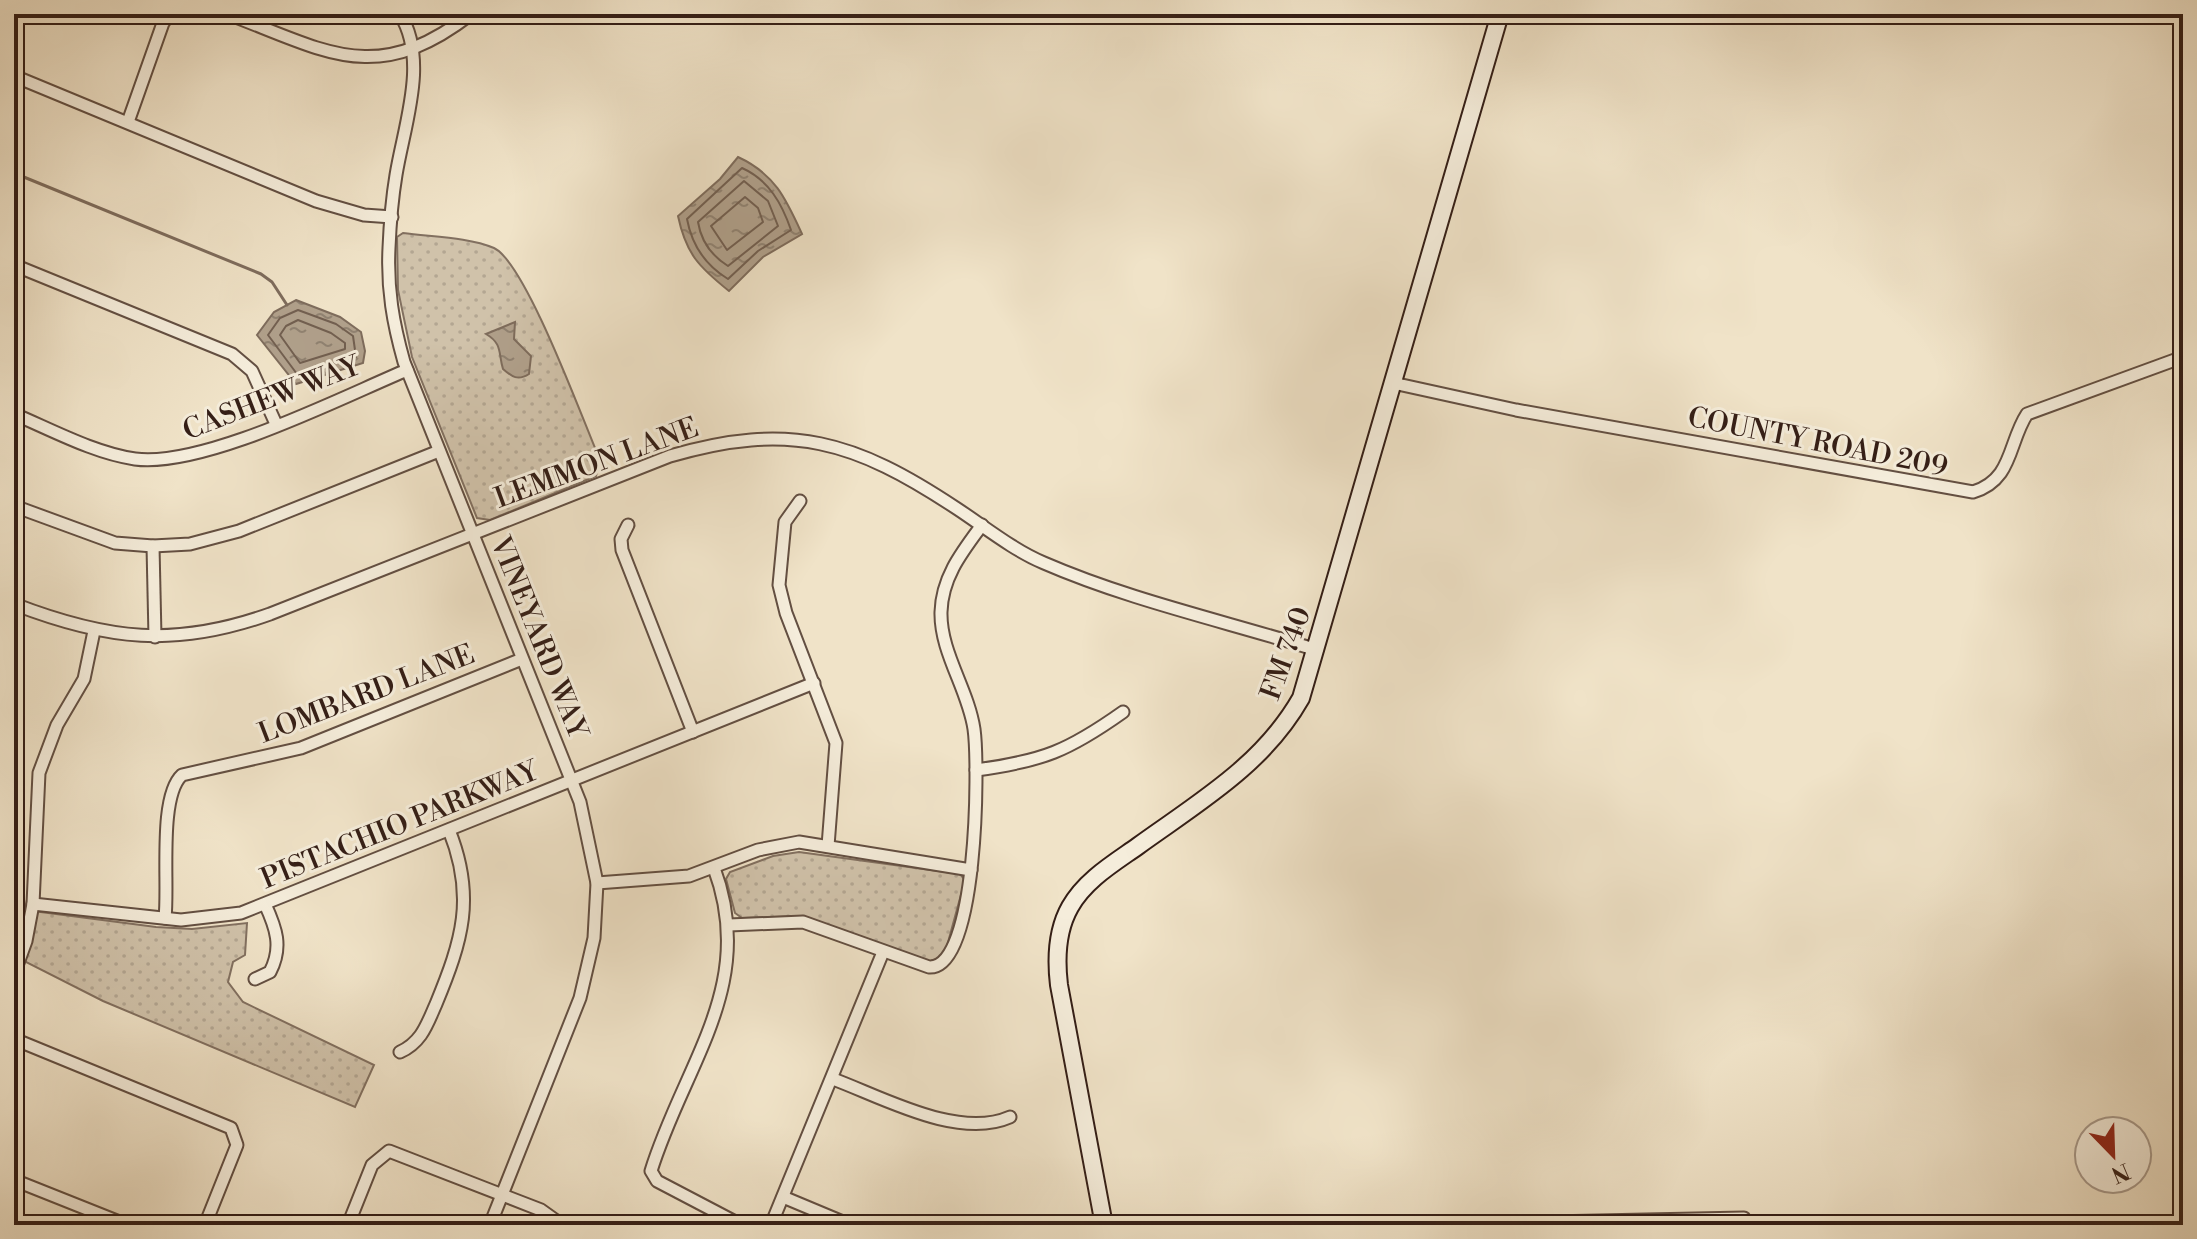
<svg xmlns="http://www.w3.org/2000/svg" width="2197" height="1239" font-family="'Libre Bodoni',serif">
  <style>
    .grass { fill: url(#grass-dots); stroke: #827060; stroke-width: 2 }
    .water { fill: url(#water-ripples); stroke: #7e6c5c; stroke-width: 2 }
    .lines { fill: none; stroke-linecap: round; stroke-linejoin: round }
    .shore { stroke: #725f50; stroke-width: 2 }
    .stream { stroke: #7e6c5c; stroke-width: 3 }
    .minor-casing { stroke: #634f42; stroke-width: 15 }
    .secondary-casing { stroke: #341e16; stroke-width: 20 }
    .minor { stroke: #f5eddb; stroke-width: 11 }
    .secondary { stroke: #f5eddb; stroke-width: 16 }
    .labels { text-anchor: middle; stroke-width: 6; stroke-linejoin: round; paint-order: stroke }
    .street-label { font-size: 28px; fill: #341e16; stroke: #f5eddb }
  </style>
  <defs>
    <pattern id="grass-dots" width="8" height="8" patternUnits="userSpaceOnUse" patternTransform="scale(2)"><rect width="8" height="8" fill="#d0c2aa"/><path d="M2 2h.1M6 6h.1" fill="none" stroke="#b3a692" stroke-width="1.8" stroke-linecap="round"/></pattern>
    <pattern id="water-ripples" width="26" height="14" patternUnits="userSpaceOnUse" patternTransform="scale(2)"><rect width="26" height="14" fill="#b0a08b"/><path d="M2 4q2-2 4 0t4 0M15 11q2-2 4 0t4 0" fill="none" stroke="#908271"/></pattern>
  </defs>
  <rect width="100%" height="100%" fill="#f0e3c8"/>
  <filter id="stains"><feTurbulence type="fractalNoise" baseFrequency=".0025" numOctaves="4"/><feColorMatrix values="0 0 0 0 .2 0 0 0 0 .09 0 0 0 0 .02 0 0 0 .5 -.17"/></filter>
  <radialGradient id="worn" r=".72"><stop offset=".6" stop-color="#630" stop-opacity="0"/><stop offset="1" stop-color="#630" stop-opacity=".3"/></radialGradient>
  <g class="grass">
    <path d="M403 233C431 237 468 237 494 248 526 263 583 421 600 460L596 476 490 520 477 518 412 357 398 290 397 237Z"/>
    <path d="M799 852 960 874 965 880 944 957 927 962 802 916 742 918 735 913 726 879 730 872 773 856Z"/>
    <path d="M14 885 22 889 26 910 156 927 192 929 247 923 245 955 233 962 228 982 243 1002 374 1065 355 1107 103 1001 14 956Z"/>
  </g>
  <g class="water">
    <path d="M738 157C775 174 786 199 802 234L763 257 729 291C699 267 686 254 678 216L720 179Z"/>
    <path d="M296 300 340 317 361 332 365 351 363 363 296 384 257 335 274 312Z"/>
    <path d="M515 322 514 339 531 356 529 374C518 381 512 377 503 369 498 353 503 344 486 334Z"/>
  </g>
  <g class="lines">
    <g class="shore">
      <path d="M742 168C769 180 782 204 791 230L758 251 728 279C705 265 692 246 687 219Z"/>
      <path d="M744 181 768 201 778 226 728 266C712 256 701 241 698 222Z"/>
      <path d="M745 197 758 208 763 222 727 250 711 226Z"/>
      <path d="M298 310 336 324 353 336 356 357 297 374 268 335 280 318Z"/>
      <path d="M298 320 331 333 345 343V349L300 363 280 335 286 326Z"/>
    </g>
    <path class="stream" d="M14 173 261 274 272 282 287 305"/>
    <g class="minor-casing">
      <g id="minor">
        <path d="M228 14C328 52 376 87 471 14"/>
        <path d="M400 14C429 61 404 125 396 175 392 199 390 224 389 248 387 289 393 323 404 362L580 802 597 883 594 938 580 998 490 1225"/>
        <path d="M14 30 21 14"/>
        <path d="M14 76 316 201 364 215 392 217"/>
        <path d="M128 122 163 23 170 14"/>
        <path d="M14 265 232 354 252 371 276 424"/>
        <path d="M1393 383 1516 410 1973 492C2013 480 2008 443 2027 414L2183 357"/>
        <path d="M14 414C52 430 94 453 135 459 203 468 340 398 407 370"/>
        <path d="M800 501 785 522 779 585 786 613 836 743 828 846"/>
        <path d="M14 506 115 543 153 546 190 544 239 531 439 451"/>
        <path d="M628 525 621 539 622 550 693 732"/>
        <path d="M153 546 155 637"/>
        <path d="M14 604C107 640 175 648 270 614L670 456C790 421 855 441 956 508 985 527 1013 550 1044 563 1129 600 1228 622 1317 650"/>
        <path d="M976 770C1043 761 1068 751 1123 712"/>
        <path d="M714 868C758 985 684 1064 651 1171L657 1181 741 1225"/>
        <path d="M597 883 689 876 758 850 799 842 971 870"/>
        <path d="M33 904 181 920 241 913 814 683"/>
        <path d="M165 918C169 884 158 797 182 775L301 748 522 659"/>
        <path d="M729 925 803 922 929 967C978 970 979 765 974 729 968 689 940 652 941 612 942 577 962 552 982 525"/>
        <path d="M14 974 26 941 33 904 39 773 57 725 84 679 94 631"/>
        <path d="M255 979 270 972C283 947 276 928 265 904"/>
        <path d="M14 1039 231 1128 237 1145 205 1225"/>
        <path d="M400 1052C422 1042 427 1024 436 1004 462 941 476 897 449 830"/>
        <path d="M833 1079C882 1097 958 1140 1010 1117"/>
        <path d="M14 1180 127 1225"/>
        <path d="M783 1197 850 1225"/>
        <path d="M348 1225 372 1165 389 1151 541 1210 562 1225"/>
        <path d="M771 1225 883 952"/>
        <path d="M1404 1225 1744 1218"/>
      </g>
    </g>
    <g class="secondary-casing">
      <path id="secondary" d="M1104 1225 1059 985C1056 960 1057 930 1070 907 1085 880 1114 863 1138 846 1199 802 1263 765 1301 698L1500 14"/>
    </g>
    <use href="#minor" class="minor"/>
    <use href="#secondary" class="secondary"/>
  </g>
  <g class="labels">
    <g class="street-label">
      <text transform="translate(271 397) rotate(-21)" y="10">CASHEW WAY</text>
      <text transform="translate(1818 441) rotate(11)" y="10">COUNTY ROAD 209</text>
      <text transform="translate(596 462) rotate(-20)" y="10">LEMMON LANE</text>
      <text transform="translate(540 637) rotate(68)" y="10">VINEYARD WAY</text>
      <text transform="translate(1285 653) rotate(-70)" y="10">FM 740</text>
      <text transform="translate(366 693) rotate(-21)" y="10">LOMBARD LANE</text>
      <text transform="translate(399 824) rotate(-22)" y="10">PISTACHIO PARKWAY</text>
    </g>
  </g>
  <rect width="2197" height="1239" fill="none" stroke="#f0e3c8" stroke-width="48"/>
  <rect x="16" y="16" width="2165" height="1207" fill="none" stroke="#341e16" stroke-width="4"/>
  <rect x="24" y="24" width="2149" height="1191" fill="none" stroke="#341e16" stroke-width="2"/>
  <g transform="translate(2113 1155) rotate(157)"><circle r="38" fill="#f5eddb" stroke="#a89a8c" stroke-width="2"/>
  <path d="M0-6L14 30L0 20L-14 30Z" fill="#8f2418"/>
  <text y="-12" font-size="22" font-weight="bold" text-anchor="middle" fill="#341e16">N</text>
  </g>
  <rect width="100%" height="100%" filter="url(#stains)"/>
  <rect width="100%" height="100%" fill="url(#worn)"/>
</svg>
